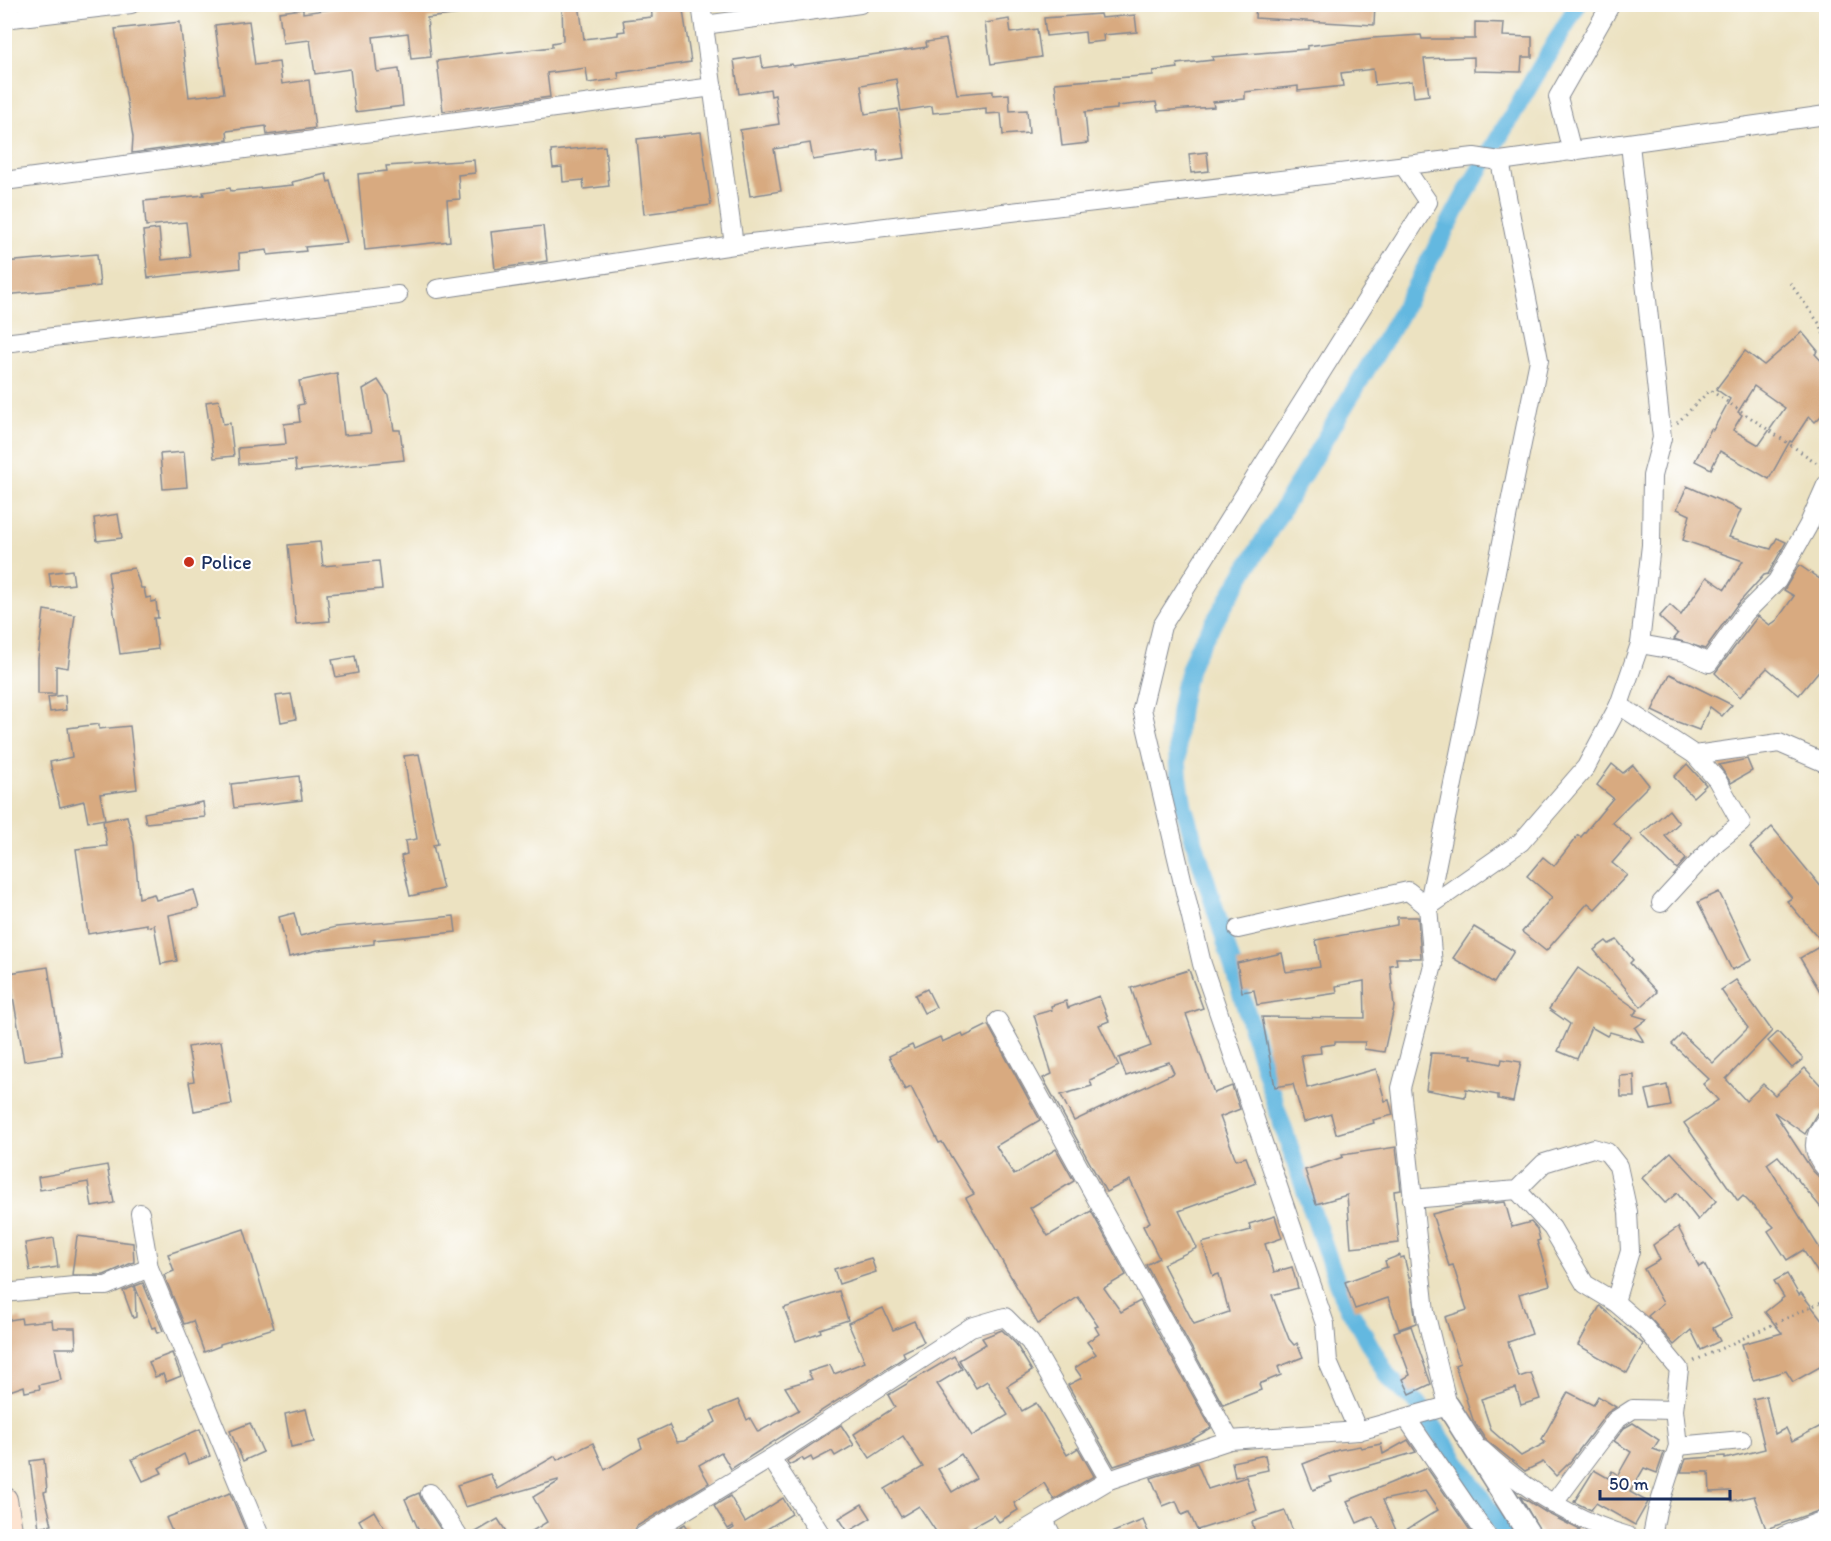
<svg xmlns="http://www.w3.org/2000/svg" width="1831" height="1541" font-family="Itim,sans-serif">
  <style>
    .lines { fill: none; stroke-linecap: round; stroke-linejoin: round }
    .canal { stroke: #64b8e0; stroke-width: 18 }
    .building { fill: #d8aa80; fill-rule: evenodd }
    .minor-casing { stroke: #848890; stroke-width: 20 }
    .tertiary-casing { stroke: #848890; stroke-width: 25 }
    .secondary-casing { stroke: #848890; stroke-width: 28 }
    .path { stroke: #848890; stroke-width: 3; stroke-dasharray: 1.5 4.5; stroke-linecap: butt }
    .minor { stroke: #fff; stroke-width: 18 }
    .tertiary { stroke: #fff; stroke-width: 22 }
    .secondary { stroke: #fde4d1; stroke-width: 26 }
    .poi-dot { fill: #c8321e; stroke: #fff; stroke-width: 2 }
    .labels { text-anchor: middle; stroke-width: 4.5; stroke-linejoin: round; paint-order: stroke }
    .poi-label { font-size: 20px; fill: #1b2f5e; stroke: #fff; text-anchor: start }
  </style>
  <rect width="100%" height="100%" fill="#fff"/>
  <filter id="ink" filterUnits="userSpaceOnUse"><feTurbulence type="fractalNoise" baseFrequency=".0167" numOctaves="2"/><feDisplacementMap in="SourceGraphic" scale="12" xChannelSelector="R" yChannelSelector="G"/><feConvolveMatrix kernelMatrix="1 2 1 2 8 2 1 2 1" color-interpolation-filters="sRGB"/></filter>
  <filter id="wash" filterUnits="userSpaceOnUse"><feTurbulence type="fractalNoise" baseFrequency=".008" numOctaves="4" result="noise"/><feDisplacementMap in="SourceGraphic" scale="24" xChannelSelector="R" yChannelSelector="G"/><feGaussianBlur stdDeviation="1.35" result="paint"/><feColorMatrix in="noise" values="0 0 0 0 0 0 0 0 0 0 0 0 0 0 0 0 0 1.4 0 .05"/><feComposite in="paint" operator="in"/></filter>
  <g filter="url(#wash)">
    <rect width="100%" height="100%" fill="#ece2c1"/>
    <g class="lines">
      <path class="canal" d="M1507 1536 1420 1406 1388 1377 1341 1294 1276 1107 1184 808C1173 754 1174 703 1196 652L1399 316 1463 198 1578 4"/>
    </g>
    <g id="blocks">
      <g class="building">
        <path d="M369 4H459L460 14 427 18 431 57 411 59 408 33 373 37 377 72 399 69 403 106 355 112 350 69 315 74 310 40 283 43 279 12 303 9V13Z"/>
        <path d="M562 4H579L584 39 618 35V32L625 31 623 20 652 17 651 4H682L691 62 618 73 619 79 588 83 586 68 547 73 550 97 443 111 437 61 552 47V43L563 41Z"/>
        <path d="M1256 4H1375L1374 25 1255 18Z"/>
        <path d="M1100 14 1101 18 1135 15 1137 32 1103 35 1104 41 1086 43 1085 32 1046 36 1044 18Z"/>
        <path d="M1009 19 1011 33 1037 29 1041 57 991 64 985 23Z"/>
        <path d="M249 21 255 65 279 62 282 84 309 80 315 128 267 135 266 126 227 131 228 140 132 153 133 137 115 29 180 22 189 97 224 93 215 25Z"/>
        <path d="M1475 22 1504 23 1503 36 1532 37V57H1522L1521 72 1474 71V57L1424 59 1429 95 1414 97 1412 81 1375 85 1373 69 1341 73 1343 86 1298 91V86L1245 92V99L1213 102 1214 107 1158 111 1156 102 1117 106V109L1085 112 1088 143 1062 146 1055 83 1153 75V71L1178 68 1177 64 1213 60 1212 57 1307 49V46L1373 38 1421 35 1422 39H1475Z"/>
        <path d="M946 39 957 94 993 91V95L1009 94 1010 111 1027 110 1029 133 1003 135 1001 113 986 114V108L933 113 932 106 901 111 896 79 861 85 865 114 898 109 905 158 879 162 878 150 813 160 810 143 774 149 781 191 750 196 740 130 779 124 775 95 771 96 770 89 739 94 734 60 761 56 763 68 792 64 793 66 927 47 926 42Z"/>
        <path d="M701 132 711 205 644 214 637 139Z"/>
        <path d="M605 146 609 186 584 189 583 180 563 182 562 167 553 168 551 151Z"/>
        <path d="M1207 152 1209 171 1191 173 1189 154Z"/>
        <path d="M474 160 475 173 458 175 460 199 447 200 450 241 365 250 358 174 387 171 386 166Z"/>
        <path d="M326 174 328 182 331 181 347 243 305 247 306 251 268 255 267 250 239 253 240 268 148 278 143 231 159 229 162 260 190 257 186 222 146 226 144 201 204 195 203 192 230 188 231 191 293 185 292 182Z"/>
        <path d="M543 226 547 261 495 269 491 232Z"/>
        <path d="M97 254 100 286 4 295V262Z"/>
        <path d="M1802 332 1818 351 1815 354 1827 367V410L1815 422 1809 416 1792 442 1790 441 1769 479 1720 451 1711 469 1695 461 1711 429 1713 430 1730 399 1716 389 1745 351 1764 365ZM1754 386 1785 408 1759 445 1733 430 1742 415 1738 412Z"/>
        <path d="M337 373 344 435 371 433 363 389 378 380 388 395 394 430H400L404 460 296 471 295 460 239 464 238 448 286 444 284 424 300 422 298 405 304 404 299 381Z"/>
        <path d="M219 400 223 424 230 423 234 456 214 458 206 402Z"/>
        <path d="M184 452 187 487 163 489 160 454Z"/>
        <path d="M1687 486 1741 510 1729 537 1771 549 1777 538 1786 542 1768 574 1764 575 1736 606 1705 649 1674 639 1678 634 1659 617 1670 605 1681 615 1707 577 1725 589 1743 561 1683 540 1690 515 1677 509Z"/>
        <path d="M118 514 122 538 97 541 94 518Z"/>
        <path d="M320 542 323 566 379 561 382 589 327 594 330 621 296 624 288 545Z"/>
        <path d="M1799 565 1827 584V661L1799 695 1767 668 1740 697 1715 673 1758 616 1770 625 1777 620 1794 596 1784 590Z"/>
        <path d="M134 568 141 588H144L146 598 151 597V602L156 601 158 618H154L158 649 120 654 108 572Z"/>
        <path d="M72 570 74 584 51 587 49 573Z"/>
        <path d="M44 610 75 615 68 668 56 666V694H38V659Z"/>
        <path d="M355 656 358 673 336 677 332 660Z"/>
        <path d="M1670 674 1732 705 1722 716 1710 707 1699 730 1667 718 1652 711Z"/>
        <path d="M291 694 296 719 281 722 276 696Z"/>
        <path d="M65 695 66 710 50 712 48 697Z"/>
        <path d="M99 724V729L130 726 137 789 100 794 105 819 88 822 84 801 60 807 50 762 72 757 68 728Z"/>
        <path d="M419 754 438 844 433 845 443 889 410 896 401 856 407 854 405 841 417 839 404 756Z"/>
        <path d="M1747 759 1752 771 1731 783 1719 765Z"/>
        <path d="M1612 764 1623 773 1633 765 1649 785 1612 822 1632 840 1612 863 1627 875 1595 909 1588 903 1546 951 1522 932 1552 897 1527 876 1543 857 1554 866 1578 835 1581 837 1613 798 1597 785Z"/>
        <path d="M1687 764 1706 785 1693 797 1674 777Z"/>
        <path d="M299 776 302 800 234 808 231 784Z"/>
        <path d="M203 802 205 817 146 823 144 813Z"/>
        <path d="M1669 810 1679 823 1665 836 1686 859 1677 869 1641 834Z"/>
        <path d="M127 816 134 843 139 898 154 894 156 900 194 890 199 908 169 915 177 961 161 964 154 925 147 927V924L88 934 76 849 107 846 103 821Z"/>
        <path d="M1772 827 1827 894V1003L1800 958 1824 944 1787 901 1792 898 1750 847Z"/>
        <path d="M1719 892 1752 960 1732 970 1698 902Z"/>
        <path d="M294 913 300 936 336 927 454 916 456 932 374 940V944L318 950 289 957 279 917Z"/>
        <path d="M1397 917H1418L1421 958H1396L1397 964 1390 965 1394 1007 1384 1052 1364 1049 1365 1042H1335V1044L1320 1046 1321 1053 1301 1055 1307 1088 1376 1069 1385 1101 1389 1100 1393 1115 1373 1120 1374 1123 1336 1134 1331 1114 1304 1122 1293 1084 1275 1087 1262 1017 1365 1018 1364 981 1336 986 1337 993 1257 1005 1254 990 1242 992 1237 963 1282 953 1286 972 1320 967 1316 940 1397 925Z"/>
        <path d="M1474 927 1514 951 1494 983 1453 958Z"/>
        <path d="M1617 940 1633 960 1630 963 1657 992 1641 1007 1594 950 1606 941 1609 944Z"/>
        <path d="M48 967 62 1055 24 1061 9 973Z"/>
        <path d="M1578 968 1638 1010 1633 1015 1647 1019 1635 1028 1644 1042 1610 1032 1607 1036 1591 1027 1577 1059 1558 1051 1570 1024 1549 1009Z"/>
        <path d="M1189 970 1203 1008 1186 1014 1214 1093 1232 1086 1240 1109 1220 1117 1236 1160 1246 1157 1256 1183 1179 1211 1197 1248 1163 1264 1194 1324 1229 1312 1219 1274 1213 1276 1202 1243 1251 1230 1249 1224 1275 1216 1282 1238 1265 1244 1274 1272 1292 1267 1298 1288 1272 1295 1289 1339 1294 1345 1297 1343 1303 1357 1278 1367 1281 1375 1259 1384 1261 1390 1223 1405 1146 1265 1159 1258 1143 1226 1150 1222 1130 1180 1106 1192 1043 1078 1052 1074 1034 1015 1052 1010 1051 1006 1066 1001 1068 1008 1099 996 1109 1021 1099 1025 1119 1066 1090 1080 1092 1086 1061 1095 1074 1121 1174 1073 1169 1062 1126 1076 1119 1058 1151 1046 1131 988Z"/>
        <path d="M1736 980 1772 1031 1726 1079 1746 1101 1763 1084 1775 1095 1805 1068 1827 1092V1109L1817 1113 1805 1134 1774 1112 1812 1170 1827 1185V1215L1778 1156 1767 1164 1827 1260V1268L1818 1273 1803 1250 1787 1260 1768 1231 1774 1227 1743 1196 1738 1201 1684 1123 1718 1100 1703 1084 1709 1079 1672 1044 1682 1034 1713 1063 1748 1028 1721 990Z"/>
        <path d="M927 989 936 1007 924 1013 915 995Z"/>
        <path d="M988 1025 1040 1120 996 1146 1014 1175 1056 1149 1074 1181 1030 1208 1048 1236 1091 1211 1126 1275 1104 1288 1121 1312 1140 1301 1211 1428 1188 1442 1114 1466 1068 1385 1082 1378 1075 1368 1096 1354 1087 1342 1099 1334 1095 1327 1098 1326 1078 1297 1038 1324 966 1198 974 1194 942 1142 939 1143 911 1087 905 1090 889 1056 912 1045 914 1049 940 1037 942 1042 962 1033 964 1037Z"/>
        <path d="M1778 1032 1803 1059 1792 1068 1768 1041Z"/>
        <path d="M221 1041 232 1104 194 1111 189 1082 194 1081 188 1047Z"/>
        <path d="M1431 1053 1472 1055 1471 1058 1501 1064 1502 1059 1521 1062 1513 1102 1498 1099V1095L1466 1089 1465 1097 1426 1090Z"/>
        <path d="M1634 1075 1635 1097H1621L1620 1076Z"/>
        <path d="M1667 1085 1671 1106 1651 1110 1646 1090Z"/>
        <path d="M1396 1147 1401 1190 1394 1191 1399 1243 1351 1248 1347 1195 1316 1204 1305 1170 1343 1157 1342 1155Z"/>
        <path d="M1671 1152 1716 1201 1698 1220 1677 1193 1665 1203 1642 1178Z"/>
        <path d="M107 1165 114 1203 92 1207 88 1182 40 1190 38 1177Z"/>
        <path d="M1505 1202 1512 1227 1531 1222 1537 1229 1540 1240 1537 1241 1550 1285 1519 1294 1532 1334 1508 1342 1519 1377 1531 1373 1540 1399 1521 1405 1516 1388 1481 1399 1491 1430 1521 1456 1545 1443 1542 1439 1568 1392 1593 1405 1598 1396 1616 1407 1607 1413 1570 1462 1556 1476 1543 1462 1525 1471 1485 1439 1473 1420 1455 1365 1460 1363 1445 1317 1467 1310 1453 1265 1449 1266 1432 1214 1464 1206Z"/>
        <path d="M1678 1227 1699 1267 1704 1264 1732 1318 1713 1328 1720 1341 1701 1350 1691 1330 1674 1345 1648 1316 1663 1303 1644 1269 1660 1260 1653 1245Z"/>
        <path d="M244 1229 274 1328 220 1344V1346L204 1352 193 1321 184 1324 164 1275 174 1271 168 1254Z"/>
        <path d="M77 1236 133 1243 134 1262 104 1275H72Z"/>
        <path d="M54 1238 58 1267 30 1271 25 1243Z"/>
        <path d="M1400 1255V1258L1404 1257 1411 1285 1416 1323 1399 1329 1388 1298 1355 1309 1345 1282 1387 1267 1385 1261Z"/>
        <path d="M871 1258 876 1272 839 1284 834 1269Z"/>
        <path d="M1787 1274 1799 1295 1801 1293 1827 1326V1363L1793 1382 1786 1371 1753 1380 1742 1344 1782 1333 1765 1312 1784 1297 1774 1281Z"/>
        <path d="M143 1283 163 1331 157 1333 155 1327 152 1328 135 1286Z"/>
        <path d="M135 1286 136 1317 133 1318 123 1291Z"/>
        <path d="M839 1291 848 1320 820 1329 821 1332 796 1341 784 1308Z"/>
        <path d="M1600 1306 1643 1344 1627 1373 1578 1345Z"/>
        <path d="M883 1308 893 1330 914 1321 924 1342 903 1352 905 1357 731 1469 721 1452 699 1465 709 1483 637 1526 632 1536H524L547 1522 533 1497 558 1482V1480L465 1507 457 1485 490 1474 498 1489 555 1456 557 1460 593 1443 605 1470 642 1448 639 1439 669 1425 677 1442 684 1441 716 1422 711 1411 738 1400 747 1420 750 1418 758 1432 799 1410 785 1387 812 1379 808 1372 830 1365 834 1374 865 1362 848 1323Z"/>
        <path d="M21 1318 22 1323 52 1320 53 1328H75L76 1348H55L61 1380 39 1385 40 1389 25 1392 24 1386 4 1393V1321Z"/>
        <path d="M1411 1326 1431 1384 1410 1394 1403 1379 1410 1375 1394 1332Z"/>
        <path d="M1002 1330 1016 1344 1032 1371 1007 1386 1022 1411 1036 1403 1067 1455 1078 1448 1094 1476 1054 1500 1044 1483 1014 1503 1018 1510 999 1522 994 1515 965 1531 968 1536H939L919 1506 901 1517 885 1489 923 1467 903 1436 870 1458 854 1434 895 1407 888 1395 954 1356 962 1369 937 1384 972 1436 1008 1415 987 1381 976 1388 959 1360 986 1344 982 1338ZM961 1454 976 1478 952 1492 938 1469Z"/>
        <path d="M172 1353 181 1376 166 1382 163 1374 155 1377 149 1362Z"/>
        <path d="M1766 1396 1775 1434 1786 1428 1792 1441 1827 1423V1508L1766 1529 1754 1496 1732 1501 1730 1491 1710 1492 1709 1472H1681L1686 1459 1725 1456V1459L1765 1449 1753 1399Z"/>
        <path d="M306 1409 314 1442 291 1447 285 1414Z"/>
        <path d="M250 1423 263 1452 243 1461 230 1431Z"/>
        <path d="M1633 1423 1659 1440 1653 1449 1664 1453 1657 1473 1644 1468 1630 1492 1648 1502 1635 1525 1596 1503 1591 1510 1574 1502 1594 1470 1608 1478 1612 1471 1618 1475 1631 1452 1614 1441 1624 1428Z"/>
        <path d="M841 1425 854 1445 835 1456 832 1451 813 1461 811 1457 804 1461 802 1458 789 1465 787 1461Z"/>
        <path d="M200 1429 210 1456 188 1464 184 1454 159 1468 162 1473 143 1481 132 1459Z"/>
        <path d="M1408 1440 1416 1452 1330 1477 1332 1482 1313 1490 1303 1464 1338 1450 1360 1446 1361 1448 1381 1444 1383 1454Z"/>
        <path d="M1265 1455 1268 1470 1235 1477 1232 1462Z"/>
        <path d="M44 1459 47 1491 44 1492 52 1525 39 1528 30 1461Z"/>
        <path d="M1197 1463 1208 1489 1246 1477 1257 1511 1197 1530 1189 1512 1182 1515 1176 1501 1163 1506 1151 1478Z"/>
        <path d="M1427 1468 1474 1536H1439L1435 1530 1426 1536H1384L1373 1516 1357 1523 1347 1501ZM1425 1491 1438 1510 1398 1535 1383 1500Z"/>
        <path d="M230 1493 248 1536H174L166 1518Z"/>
        <path d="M419 1493 421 1499 445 1536H427L423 1530 419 1531 405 1499Z"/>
        <path d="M730 1496 745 1522 783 1498 792 1514 755 1536H721L734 1528 733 1526 728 1529 714 1506Z"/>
        <path d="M1520 1496 1547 1513 1580 1530 1573 1536H1543Z"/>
        <path d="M862 1504 871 1518 848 1532 839 1518Z"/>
        <path d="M374 1511 389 1536H368L359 1520Z"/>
        <path d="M1285 1511 1295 1536H1256L1252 1522Z"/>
        <path d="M498 1519 509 1536H469Z"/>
        <path d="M1143 1520 1150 1536H1104Z"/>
        <path d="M685 1524 693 1536H664Z"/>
      </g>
    </g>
  </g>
  <g filter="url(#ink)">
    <use href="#blocks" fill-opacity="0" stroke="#848890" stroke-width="1.5"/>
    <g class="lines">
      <g class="minor-casing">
        <g id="minor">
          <path d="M701 4 734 245"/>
          <path d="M4 19 131 4"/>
          <path d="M704 25 860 4"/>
          <path d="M1572 152 1558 97 1611 4"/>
          <path d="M4 181 713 87"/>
          <path d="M437 289 734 245 1474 157 1500 161 1826 115"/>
          <path d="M4 343 398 295"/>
          <path d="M1640 644 1685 652 1709 663 1745 613 1777 581 1808 526 1826 485"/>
          <path d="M1619 705 1695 755 1717 780 1741 823 1717 842 1661 903"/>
          <path d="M1695 755 1779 743 1823 762 1826 761"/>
          <path d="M1238 929 1408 891 1428 907 1521 842 1586 767 1619 705 1640 644 1651 545 1652 476 1662 438 1630 144"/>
          <path d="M998 1021 1230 1440"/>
          <path d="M1826 1120C1812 1137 1810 1152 1826 1169"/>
          <path d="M1517 1190 1552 1228 1585 1284 1615 1302 1645 1328 1679 1369 1674 1410 1678 1446 1657 1511 1652 1536"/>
          <path d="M1412 1199 1517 1190 1544 1163 1593 1148 1607 1152 1618 1166 1628 1212 1630 1251 1615 1302"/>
          <path d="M140 1213 149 1268 260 1536"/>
          <path d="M4 1293 74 1286H106L149 1268"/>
          <path d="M1407 1419 1487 1536"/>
          <path d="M1358 1431 1328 1362 1325 1324 1202 964 1142 709 1162 626 1428 202 1403 165"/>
          <path d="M1678 1446 1742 1440"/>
          <path d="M1482 1450C1524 1489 1573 1520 1628 1536"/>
          <path d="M771 1458 822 1536"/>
          <path d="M430 1493 458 1536"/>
          <path d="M1553 1504 1616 1420 1633 1409 1674 1410"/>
          <path d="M1044 1520 1052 1536"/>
          <path d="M643 1536 771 1458 971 1327 1005 1317 1030 1342 1109 1480"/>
          <path d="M1015 1536 1109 1480 1230 1440 1358 1431 1448 1406 1425 1312 1401 1088 1433 965 1428 907 1539 360 1500 161"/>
          <path d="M1783 1536 1826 1519"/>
        </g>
      </g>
      <g class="tertiary-casing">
        <path id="tertiary" d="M1448 1406 1530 1536"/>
      </g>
      <g class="secondary-casing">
        <path id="secondary" d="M4 1500 10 1536"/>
      </g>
      <g class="path">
        <path d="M1790 283 1821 326 1826 342"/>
        <path d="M1677 423 1710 390 1823 467"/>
        <path d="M1694 1361 1826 1300"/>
      </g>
      <use href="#minor" class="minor"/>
      <use href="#tertiary" class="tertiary"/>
      <use href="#secondary" class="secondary"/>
    </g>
  </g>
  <circle class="poi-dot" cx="189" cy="562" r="6"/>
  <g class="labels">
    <g class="poi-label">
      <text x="201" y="569">Police</text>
    </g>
  </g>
  <rect width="1831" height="1541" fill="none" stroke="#fff" stroke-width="24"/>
  <path d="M1600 1490v9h130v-9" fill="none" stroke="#1b2f5e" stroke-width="3"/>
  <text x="1609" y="1490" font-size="18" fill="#1b2f5e" stroke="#ffffff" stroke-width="4.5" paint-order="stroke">50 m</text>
</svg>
